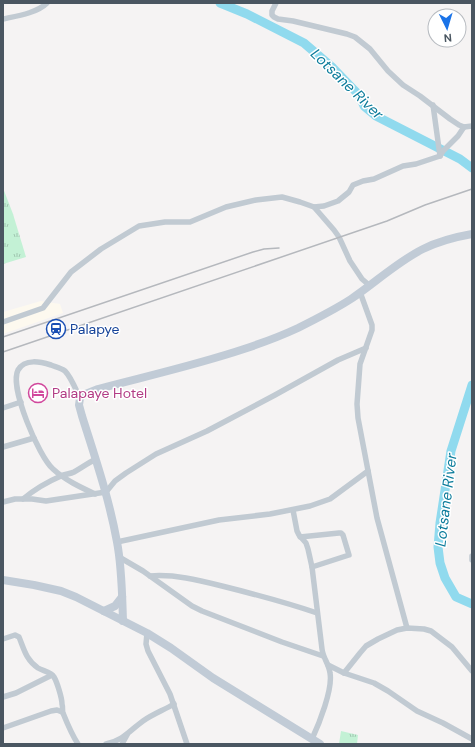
<svg xmlns="http://www.w3.org/2000/svg" width="475" height="747" font-family="'DM Sans',sans-serif">
  <style>
    .commercial { fill: #fdf9ef }
    .park { fill: url(#park-tufts) }
    .lines { fill: none; stroke-linecap: round; stroke-linejoin: round }
    .river { stroke: #90daee; stroke-width: 9 }
    .street { stroke: #c1cad2; stroke-width: 5.5 }
    .secondary { stroke: #c1cbd6; stroke-width: 8 }
    .rail { stroke: #b5b8bd; stroke-width: 1.5 }
    .labels { text-anchor: middle; stroke-width: 3; stroke-linejoin: round; paint-order: stroke }
    .transit-label { font-size: 14px; fill: #164399; stroke: #fff; text-anchor: start }
    .hotel-label { font-size: 14px; fill: #b23c85; stroke: #fff; text-anchor: start }
    .water-label { font-size: 15px; font-style: italic; fill: #0c7c9b; stroke: #fff }
  </style>
  <defs>
    <pattern id="park-tufts" width="24" height="20" patternUnits="userSpaceOnUse"><rect width="24" height="20" fill="#c3f1d5"/><path d="M3 7l-1-3M5 7V3M7 7l1-3M15 17l-1-3M17 17v-4M19 17l1-3" fill="none" stroke="#a0c6b0"/></pattern>
  </defs>
  <rect width="100%" height="100%" fill="#f5f3f3"/>
  <path class="commercial" d="M41 301 60 304 63 313 3 334V312Z"/>
  <g class="park">
    <path d="M3 188 13 214 26 257 3 264Z"/>
    <path d="M341 731 358 735 357 744H339Z"/>
  </g>
  <g class="lines">
    <g class="river">
      <path d="M220 3 247 14 304 43 333 68 359 95 364 106 376 116 460 159 472 168"/>
      <path d="M472 385 451 451 440 523 438 547 440 563 445 578 456 597 472 604"/>
    </g>
    <g class="street">
      <path d="M276 3 272 11V15L274 17 278 19 293 21 347 34 355 37 370 49 388 71 403 85 420 96 450 119 459 125 464 127 472 126"/>
      <path d="M3 19C17 16 37 13 47 3"/>
      <path d="M433 105 440 156"/>
      <path d="M314 207 324 206 338 201 349 192 353 185 363 181 374 179 403 166 416 164 440 156 443 151 458 136 464 127"/>
      <path d="M360 292 372 325V330L360 364 357 404 358 418 377 518 407 628"/>
      <path d="M3 322 43 308 71 272 101 249 139 226 165 222H190L226 207 256 200 282 197 300 202 314 207 321 215 334 230 339 237 350 261 362 279 369 285"/>
      <path d="M80 398C76 390 71 377 65 371 61 368 56 367 51 365 41 362 25 358 18 370 9 387 39 457 53 469 65 480 80 487 95 494"/>
      <path d="M3 408 21 402"/>
      <path d="M3 447 34 438"/>
      <path d="M23 499C35 489 47 482 61 476 65 474 70 474 74 472 81 468 88 463 96 459"/>
      <path d="M3 502 15 499H32L46 501 106 492 115 481 126 473 156 454 207 431 275 395 338 360 366 348"/>
      <path d="M293 510 297 531 299 535 306 543 308 549 312 567 322 649C323 658 329 664 330 673 333 689 319 724 312 739"/>
      <path d="M300 537 339 533H341L343 535 349 555 312 567"/>
      <path d="M117 542 219 520 270 514 310 506 330 499 368 471"/>
      <path d="M472 556V560"/>
      <path d="M119 557 143 571 192 606 202 611 282 642 323 656"/>
      <path d="M150 576C174 574 198 580 222 586 254 594 285 602 317 613"/>
      <path d="M147 633 146 644 148 651 170 694 187 744"/>
      <path d="M3 639 15 635 19 637C24 649 26 660 38 668 43 671 51 672 54 677 57 682 62 698 62 704 63 707 62 710 63 713 67 723 72 735 78 744"/>
      <path d="M328 665 344 673 374 683 388 691 417 711 443 723 472 739"/>
      <path d="M344 673 360 653 366 646 378 639 397 630 407 628 424 629 431 631 452 647 472 671"/>
      <path d="M3 697 16 693 52 675"/>
      <path d="M3 728 51 711 57 710 62 712"/>
      <path d="M106 744C124 740 129 731 143 721 153 714 164 710 174 704"/>
      <path d="M122 744 127 735"/>
    </g>
    <g class="secondary">
      <path d="M3 580 34 585 61 591 76 597 147 633 171 648 213 678 320 744"/>
      <path d="M104 611 115 606 122 597"/>
      <path d="M123 621C122 594 122 568 117 542 109 498 95 457 82 416L79 405 80 398 83 395 98 389C147 376 196 365 244 349 262 343 281 336 298 328 316 319 334 310 351 299 375 283 397 262 423 249 439 241 455 237 472 234"/>
    </g>
    <g class="rail">
      <path d="M3 337 253 252 264 249 279 248"/>
      <path d="M3 352 387 221 425 205 472 189"/>
    </g>
  </g>
  <defs>
    <g id="station-ring" transform="scale(1)"><circle r="9.5" fill="#fff" stroke="#1a4fb4" stroke-width="1.5"/><path d="M-3-6H3Q5-6 5-4V2Q5 4 3 4L4.5 6H3L1.5 4h-3L-3 6H-4.5L-3 4Q-5 4-5 2V-4Q-5-6-3-6ZM-3.5-4v3h7v-3ZM-3.5 1v1.5H-2V1ZM2 1v1.5H3.5V1Z" fill="#1a4fb4"/></g>
    <g id="hotel-ring" transform="scale(1)"><circle r="9.5" fill="#fff" stroke="#d1479c" stroke-width="1.5"/><path d="M-6-4.5h1.5V1H6V5H4.5V3h-9V5H-6ZM-4 0a1.8 1.8 0 1 1 3.6 0ZM.5 0V-2.5h3Q6-2.5 6 0Z" fill="#d1479c"/></g>
  </defs>
  <g fill-rule="evenodd">
    <use href="#station-ring" x="56" y="329"/>
    <use href="#hotel-ring" x="38" y="393"/>
  </g>
  <g class="labels">
    <g class="transit-label">
      <text x="70" y="334">Palapye</text>
    </g>
    <g class="hotel-label">
      <text x="52" y="398">Palapaye Hotel</text>
    </g>
    <g class="water-label">
      <text transform="translate(347 84) rotate(44)" y="5">Lotsane River</text>
      <text transform="translate(446 500) rotate(-83)" y="5">Lotsane River</text>
    </g>
  </g>
  <rect width="475" height="747" fill="none" stroke="#4a5661" stroke-width="8"/>
  <g transform="translate(447 28) rotate(175)"><circle r="19" fill="#ffffff" stroke="#b7bbc0"/>
  <path d="M0-3L7 15L0 10L-7 15Z" fill="#1a73e8"/>
  <text y="-6" font-size="11" font-weight="bold" text-anchor="middle" fill="#4a5661">N</text>
  </g>
</svg>
